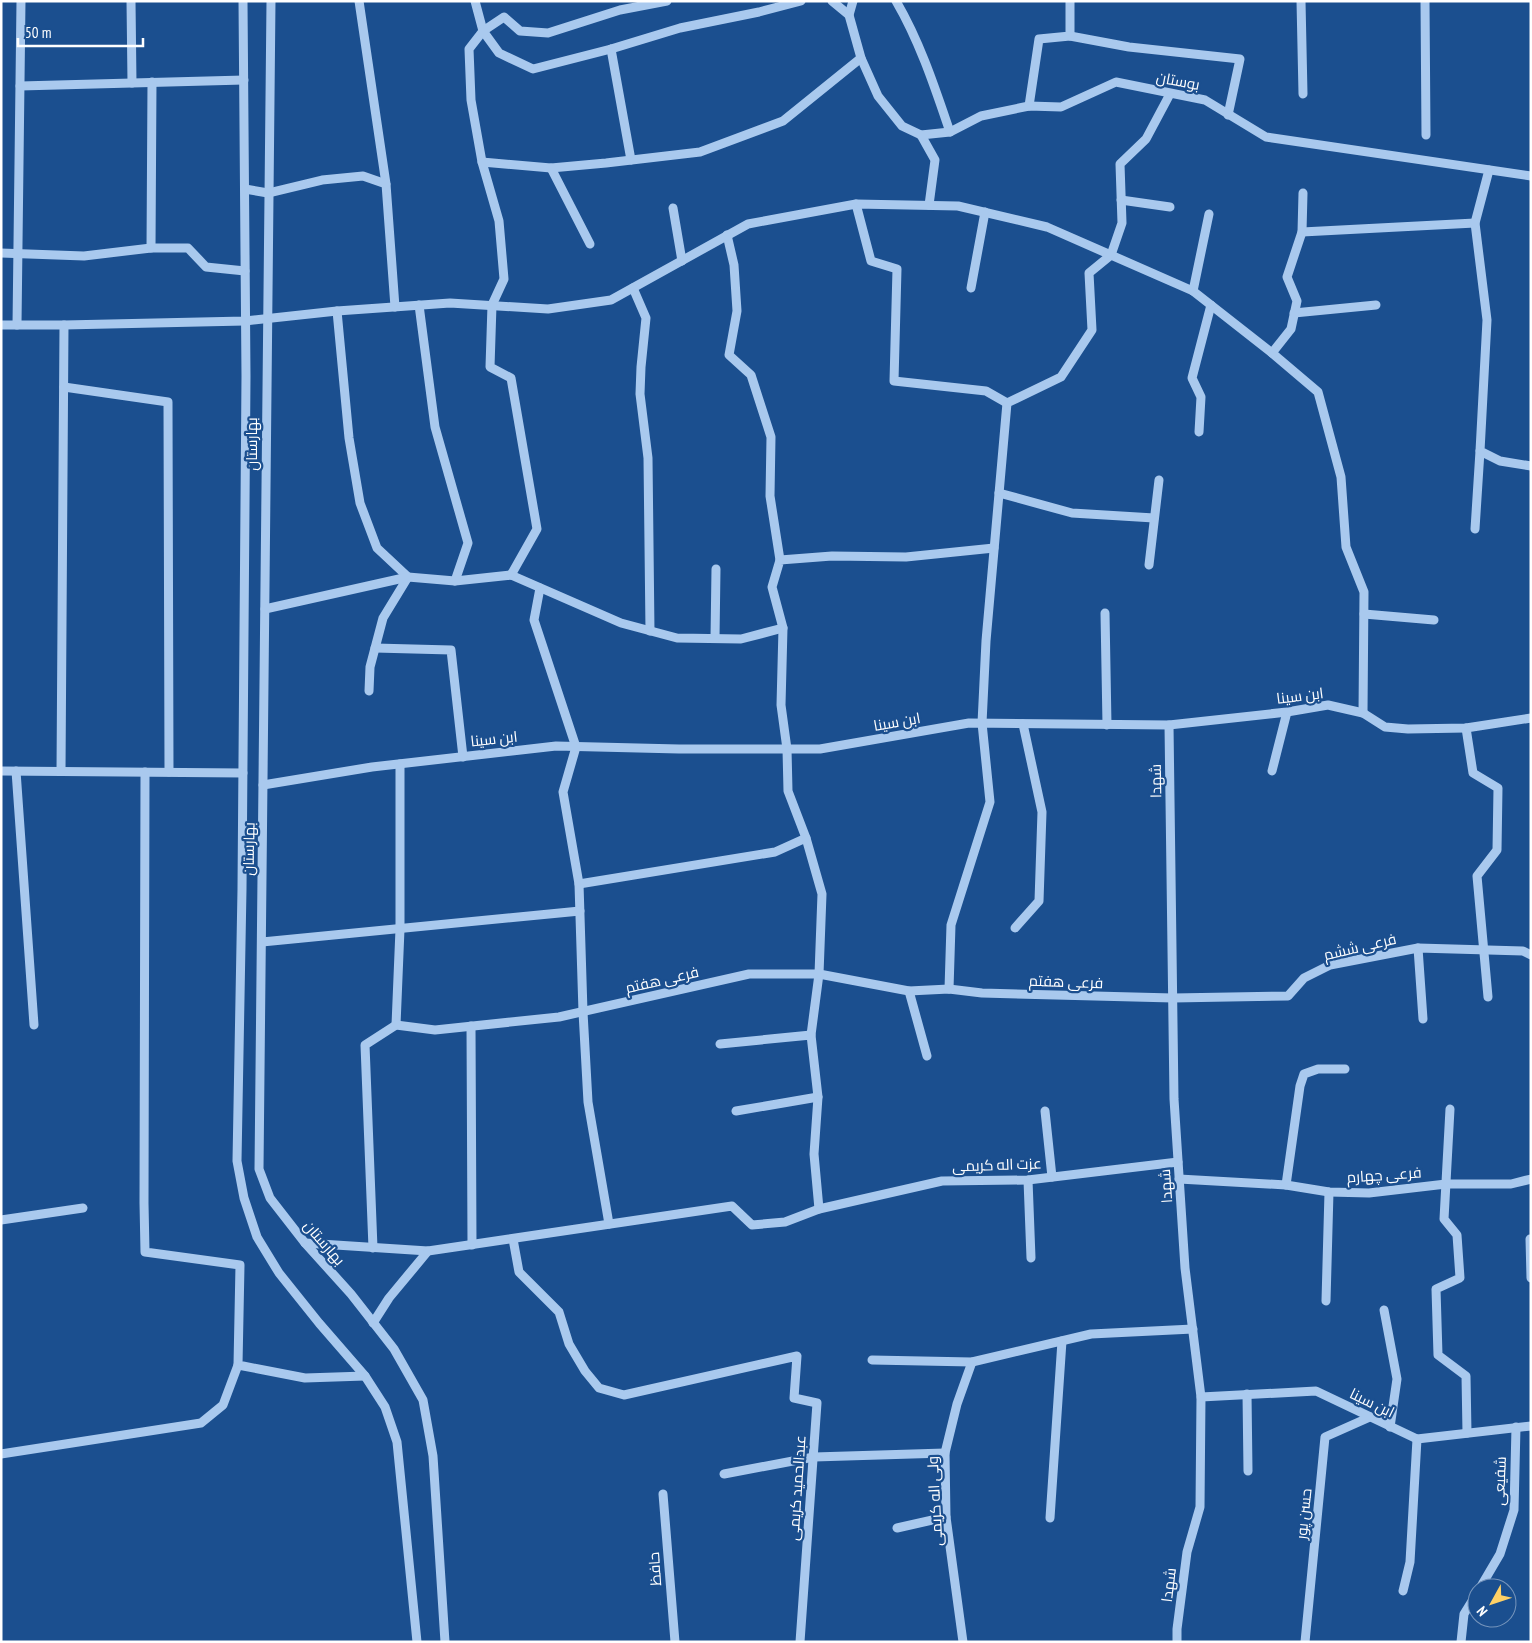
<svg xmlns="http://www.w3.org/2000/svg" width="1532" height="1643" font-family="'PT Sans Narrow',Cairo,sans-serif">
  <style>
    .lines { fill: none; stroke-linecap: round; stroke-linejoin: round }
    .minor { stroke: #a9c9ee; stroke-width: 9 }
    .labels { text-anchor: middle; stroke-width: 4.5; stroke-linejoin: round; paint-order: stroke }
    .street-label { font-size: 15px; fill: #fff; stroke: #1b4f8f }
  </style>
  <rect width="100%" height="100%" fill="#1b4f8f"/>
  <g class="lines">
    <g class="minor">
      <path d="M131 1 132 83"/>
      <path d="M243 1 246 376 242 889 237 1161 244 1198 257 1237 279 1273 319 1323 365 1376 385 1407 397 1442 417 1642"/>
      <path d="M271 1 259 1169 270 1198 305 1243 351 1294 394 1349 423 1400 433 1456 445 1642"/>
      <path d="M359 1 386 184"/>
      <path d="M475 1 483 31 469 49 471 100 482 162 499 221 504 279 492 305 490 367 511 378 537 529 511 575"/>
      <path d="M667 1 620 10 548 33 520 31 504 17 483 31 499 53 533 69 611 49 680 28 759 12 801 1"/>
      <path d="M832 1 849 15 861 58 878 96 902 126 921 135 950 132 981 116 1029 106 1061 107 1116 82 1205 100 1266 137 1531 176"/>
      <path d="M896 1C920 42 935 88 950 132"/>
      <path d="M1301 1 1303 94"/>
      <path d="M1425 1 1426 135"/>
      <path d="M849 15 853 1"/>
      <path d="M1070 36 1129 47 1240 59 1228 115"/>
      <path d="M611 49 631 160"/>
      <path d="M20 86 244 80"/>
      <path d="M1029 106 1039 39 1070 36V1"/>
      <path d="M921 135 935 160 929 205"/>
      <path d="M482 162 551 168 606 163 700 152 783 121 861 58"/>
      <path d="M551 168 590 244"/>
      <path d="M1489 170 1475 223 1487 320 1480 451 1500 461 1531 466"/>
      <path d="M245 189 268 193 322 180 363 176 386 184 395 307"/>
      <path d="M1121 200 1170 207"/>
      <path d="M856 204 871 261 897 269 894 381 986 391 1007 403"/>
      <path d="M673 208 682 261"/>
      <path d="M1302 232 1475 223"/>
      <path d="M727 235 734 265 737 311 729 355 751 375 771 437 770 496 780 560"/>
      <path d="M151 248 152 82"/>
      <path d="M1 253 84 256 151 248H188L206 267 245 271"/>
      <path d="M633 288 646 318 641 367 640 394 648 458 650 631"/>
      <path d="M971 288 985 212"/>
      <path d="M1193 291 1209 214"/>
      <path d="M419 305 435 427 468 543 455 581"/>
      <path d="M337 311 349 438 360 503 377 548 408 577 383 618 370 667 369 691"/>
      <path d="M1294 313 1376 305"/>
      <path d="M1 325H64L245 321 337 311 450 303 548 309 611 300 748 224 856 204 958 206 1047 227 1193 291 1272 353 1318 392 1341 477 1346 547 1364 592 1363 713"/>
      <path d="M17 325 21 1"/>
      <path d="M1272 353 1291 329 1297 301 1287 277 1302 232 1303 193"/>
      <path d="M64 387 168 402 169 772"/>
      <path d="M1199 432 1201 397 1192 378 1211 305"/>
      <path d="M999 493 1072 513 1154 518"/>
      <path d="M1475 529 1480 451"/>
      <path d="M1149 565 1159 480"/>
      <path d="M540 588 534 620 576 747 563 792 579 884 583 1012 588 1102 609 1224"/>
      <path d="M265 609 408 577 455 581 511 575 621 623 677 638 741 639 783 628"/>
      <path d="M1105 613 1107 725"/>
      <path d="M1364 614 1434 620"/>
      <path d="M715 638 716 569"/>
      <path d="M375 648 451 650 463 757"/>
      <path d="M1169 725 1174 1099 1185 1268 1201 1397 1200 1507 1187 1552 1177 1629V1642"/>
      <path d="M1466 728 1473 773 1498 788 1497 850 1477 876 1488 997"/>
      <path d="M1 771 243 773"/>
      <path d="M16 771 34 1025"/>
      <path d="M61 771 64 325"/>
      <path d="M1272 771 1287 712"/>
      <path d="M145 772 144 1203 145 1252 240 1265 238 1365 305 1378 365 1376"/>
      <path d="M263 785 372 767 556 746 679 749H820L969 723 1169 725 1287 712 1328 705 1363 713 1385 727 1408 729 1466 728 1531 718"/>
      <path d="M579 884 775 852 806 838"/>
      <path d="M1015 928 1039 901 1042 812 1023 724"/>
      <path d="M262 942 580 911"/>
      <path d="M1418 948 1423 1019"/>
      <path d="M949 989 951 925 990 802 982 723 986 641 1007 403 1061 377 1092 330 1089 273 1111 255 1122 223 1120 164 1146 139 1170 94"/>
      <path d="M909 991 927 1056"/>
      <path d="M396 1025 400 929V764"/>
      <path d="M471 1026 472 1245"/>
      <path d="M720 1044 811 1035"/>
      <path d="M1450 1109 1444 1219 1457 1235 1460 1278 1436 1289 1438 1355 1466 1376 1467 1433"/>
      <path d="M736 1111 818 1097"/>
      <path d="M1045 1111 1052 1177"/>
      <path d="M1179 1179 1286 1185 1329 1192 1369 1193 1446 1184H1511L1531 1179"/>
      <path d="M1028 1180 1031 1258"/>
      <path d="M1286 1185 1300 1086 1304 1074 1318 1069H1345"/>
      <path d="M819 1209 814 1154 818 1097 811 1035 819 974 822 894 806 838 788 791 787 749 781 705 783 628 772 587 780 560 832 556 906 557 994 548"/>
      <path d="M1 1220 83 1208"/>
      <path d="M513 1239 519 1272 559 1312 569 1344 585 1371 599 1388 624 1395 797 1356 794 1398 817 1403 800 1642"/>
      <path d="M1530 1239 1531 1278"/>
      <path d="M305 1243 428 1251 389 1298 373 1323"/>
      <path d="M373 1248 365 1045 396 1025 435 1030 559 1017 749 974H819L909 991 949 989 982 993 1173 998 1288 996 1304 978 1330 965 1418 948 1523 951 1531 955"/>
      <path d="M428 1251 732 1206 752 1225 785 1222 819 1209 942 1181 1028 1180 1178 1162"/>
      <path d="M1326 1301 1329 1192"/>
      <path d="M1384 1310 1397 1379 1390 1427"/>
      <path d="M872 1360 972 1362 1091 1334 1193 1329"/>
      <path d="M1247 1394 1248 1471"/>
      <path d="M1201 1397 1316 1391 1417 1439 1531 1426"/>
      <path d="M1 1454 201 1423 223 1405 238 1365"/>
      <path d="M724 1474 814 1457 945 1453"/>
      <path d="M663 1494 675 1642"/>
      <path d="M1050 1518 1062 1341"/>
      <path d="M897 1528 946 1517"/>
      <path d="M1480 1588 1500 1554 1514 1510 1516 1427"/>
      <path d="M1403 1591 1410 1562 1417 1439"/>
      <path d="M963 1642 946 1517 945 1453 957 1404 972 1362"/>
      <path d="M1305 1642 1325 1437 1370 1417"/>
      <path d="M1461 1642 1464 1614 1477 1593"/>
    </g>
  </g>
  <g class="labels">
    <g class="street-label">
      <text transform="translate(1178 81) rotate(11)" y="5">بوستان</text>
      <text transform="translate(252 444) rotate(-90)" y="5">بهارستان</text>
      <text transform="translate(1300 696) rotate(-7)" y="5">ابن سینا</text>
      <text transform="translate(897 722) rotate(-10)" y="5">ابن سینا</text>
      <text transform="translate(494 739) rotate(-6)" y="5">ابن سینا</text>
      <text transform="translate(1156 781) rotate(-91)" y="5">شهدا</text>
      <text transform="translate(249 849) rotate(-89)" y="5">بهارستان</text>
      <text transform="translate(1360 947) rotate(-13)" y="5">فرعی ششم</text>
      <text transform="translate(662 980) rotate(-13)" y="5">فرعی هفتم</text>
      <text transform="translate(1066 982) rotate(2)" y="5">فرعی هفتم</text>
      <text transform="translate(997 1165) rotate(-2)" y="5">عزت اله کریمی</text>
      <text transform="translate(1384 1175) rotate(-4)" y="5">فرعی چهارم</text>
      <text transform="translate(1166 1186) rotate(-94)" y="5">شهدا</text>
      <text transform="translate(324 1243) rotate(49)" y="5">بهارستان</text>
      <text transform="translate(1372 1403) rotate(26)" y="5">ابن سینا</text>
      <text transform="translate(1500 1481) rotate(-88)" y="5">شفیعی</text>
      <text transform="translate(797 1488) rotate(-86)" y="5">عبدالحمید کریمی</text>
      <text transform="translate(935 1501) rotate(-93)" y="5">ولی اله کریمی</text>
      <text transform="translate(1304 1514) rotate(-84)" y="5">حسن پور</text>
      <text transform="translate(655 1569) rotate(-94)" y="5">حافظ</text>
      <text transform="translate(1169 1585) rotate(-83)" y="5">شهدا</text>
    </g>
  </g>
  <rect width="1532" height="1643" fill="none" stroke="#ffffff" stroke-width="5"/>
  <g transform="translate(1492 1603) rotate(230)"><circle r="24" fill="#1b4f8f" stroke="#7695bc"/>
  <path d="M0-4L9 19L0 12L-9 19Z" fill="#ffd166"/>
  <text y="-8" font-size="14" font-weight="bold" text-anchor="middle" fill="#ffffff">N</text>
  </g>
  <path d="M18 38v8h125v-8" fill="none" stroke="#ffffff" stroke-width="2.5"/>
  <text x="25" y="38" font-size="15" fill="#ffffff" stroke="#1b4f8f" stroke-width="4" paint-order="stroke">50 m</text>
</svg>
